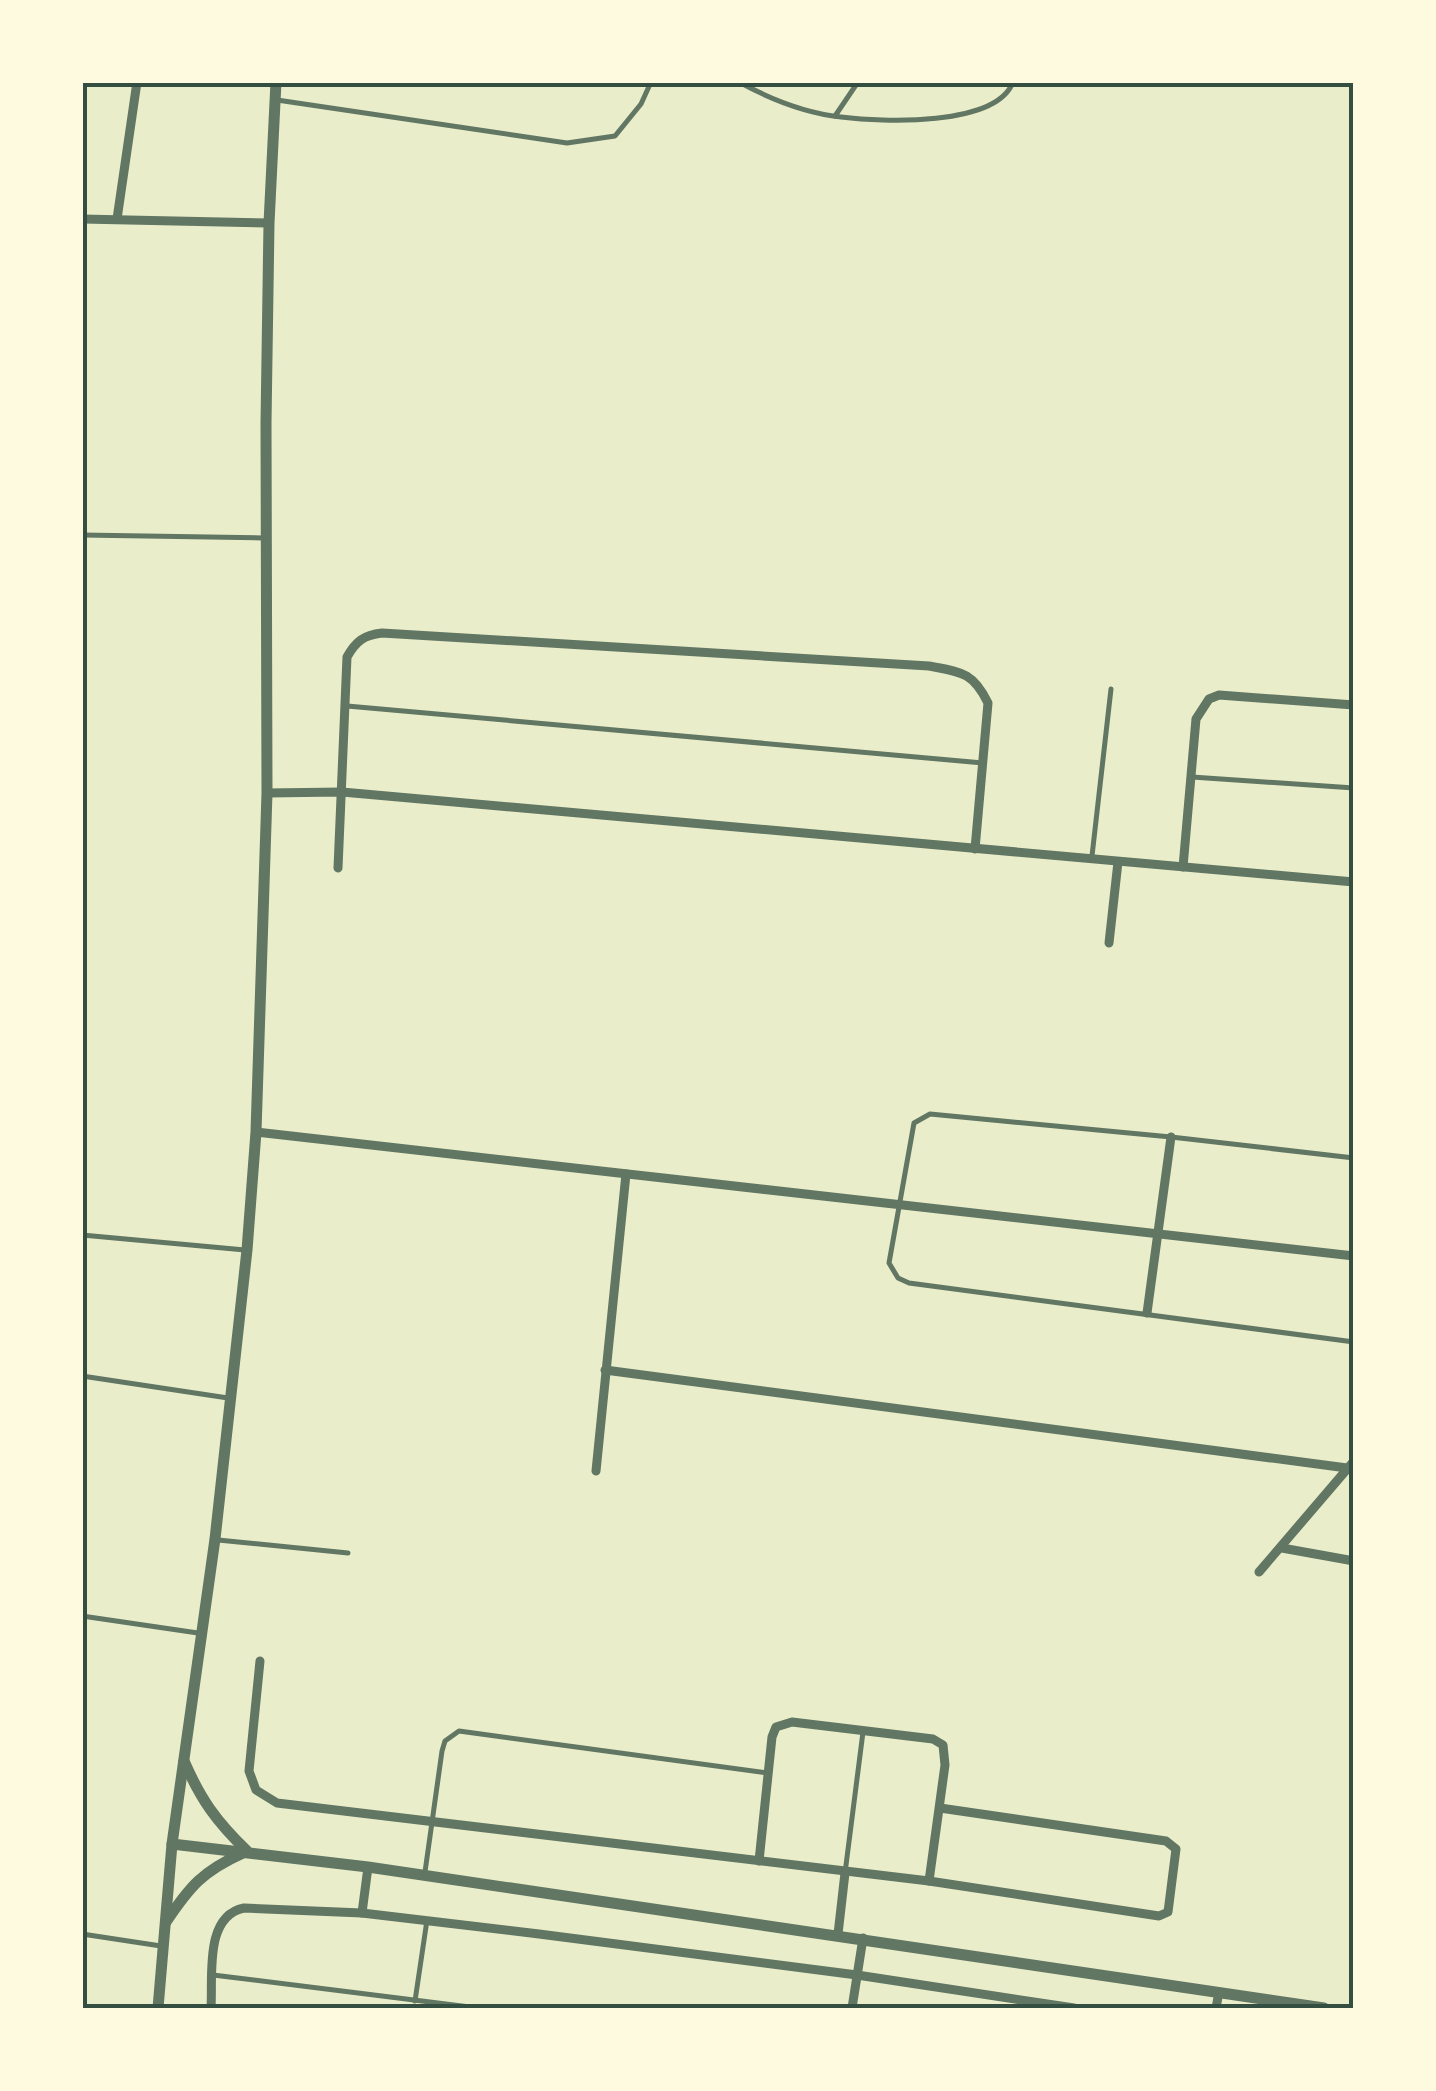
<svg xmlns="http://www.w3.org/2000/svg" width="1436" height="2091" font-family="Cabin,sans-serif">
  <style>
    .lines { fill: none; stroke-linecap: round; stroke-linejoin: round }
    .service { stroke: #617663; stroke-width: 5 }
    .minor { stroke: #617663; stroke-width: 9 }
    .tertiary { stroke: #617663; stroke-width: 11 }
    .neatline { fill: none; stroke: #344e41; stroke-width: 4 }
  </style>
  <rect width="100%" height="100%" fill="#e9edc9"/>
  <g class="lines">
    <g class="service">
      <path d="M739 82C770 99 806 113 841 117 882 122 996 127 1013 82"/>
      <path d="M277 100 567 143 615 136 641 104 651 82"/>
      <path d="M835 116 858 82"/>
      <path d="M82 535 264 538"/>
      <path d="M347 706 983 763"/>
      <path d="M1192 777 1354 788"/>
      <path d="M1092 856 1111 689"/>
      <path d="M1354 1158 1171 1137 930 1114 914 1123 889 1263 898 1278 909 1283 1354 1342"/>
      <path d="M82 1235 245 1250"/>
      <path d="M82 1376 228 1398"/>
      <path d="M218 1540 348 1553"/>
      <path d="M82 1616 198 1633"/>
      <path d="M425 1872 442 1751 445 1741 459 1731 768 1773"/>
      <path d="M845 1873 863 1732"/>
      <path d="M82 1934 161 1946"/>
      <path d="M213 1975 478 2008"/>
      <path d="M415 2001 427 1920"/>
    </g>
    <g class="minor">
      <path d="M82 219 269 223"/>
      <path d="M117 219 137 82"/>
      <path d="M267 793 342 792 1354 882"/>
      <path d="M1183 867 1196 719 1209 699 1219 695 1354 705"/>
      <path d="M338 868 347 657C356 641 364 635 382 633L929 666C961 672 973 672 988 703L975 849"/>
      <path d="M1109 943 1118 862"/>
      <path d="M256 1132 1354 1256"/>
      <path d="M1147 1313 1171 1137"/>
      <path d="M605 1370 1347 1468"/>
      <path d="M596 1471 626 1174"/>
      <path d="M1282 1548 1354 1561"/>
      <path d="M1259 1572 1354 1461"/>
      <path d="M260 1661 249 1771 256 1790 277 1803 929 1881 1159 1916 1168 1912 1176 1849 1166 1841 940 1808"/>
      <path d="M759 1861 772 1737 776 1727 792 1722 933 1739 943 1745 945 1765 929 1881"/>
      <path d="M362 1913 368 1867"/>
      <path d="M838 1934 845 1873"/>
      <path d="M211 2008C213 1976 204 1916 244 1908L362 1913 539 1934 857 1975 1074 2008"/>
      <path d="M852 2008 863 1938"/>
      <path d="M1216 2008 1219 1992"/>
    </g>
    <g class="tertiary">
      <path d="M184 1761C201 1800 216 1821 247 1851"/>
      <path d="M172 1844 368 1867 1324 2008"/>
      <path d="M166 1922C190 1886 203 1871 243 1853"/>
      <path d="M158 2008 172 1844 215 1539 247 1250 256 1132 267 793 266 423 269 223 276 82"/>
    </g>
  </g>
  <rect width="1436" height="2091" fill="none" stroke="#fefae0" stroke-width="170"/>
  <rect x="85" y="85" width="1266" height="1921" class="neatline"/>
</svg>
